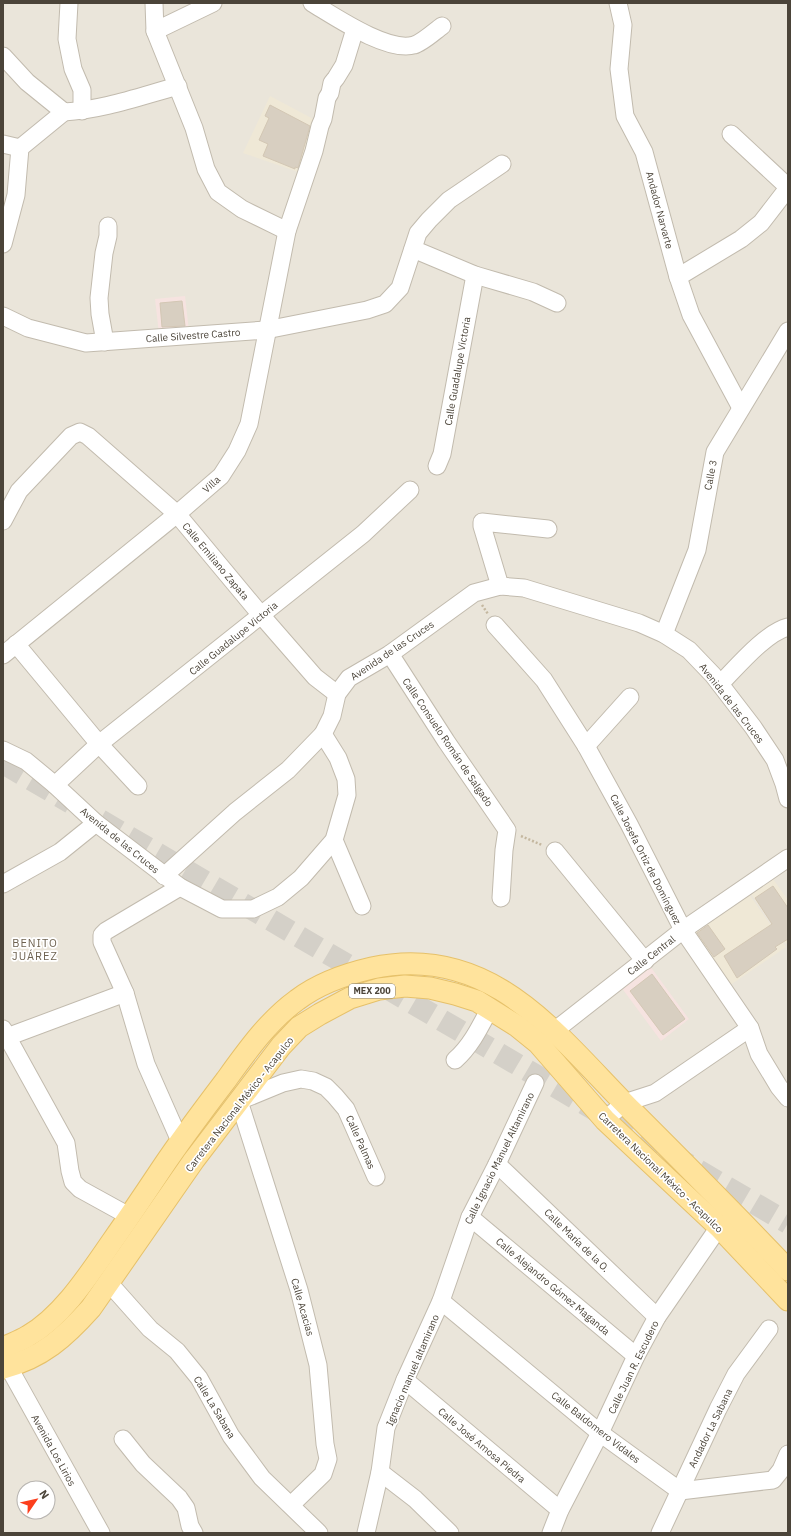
<svg xmlns="http://www.w3.org/2000/svg" width="791" height="1536" font-family="'IBM Plex Sans',sans-serif">
  <style>
    .residential { fill: #eae5da; fill-rule: evenodd }
    .education { fill: #efe8d6 }
    .medical { fill: #f6e3e0 }
    .building { fill: #d8cfc1; stroke: #d3c7b4 }
    .lines { fill: none; stroke-linecap: round; stroke-linejoin: round }
    .highway-tunnel { stroke: #d4d0c8; stroke-width: 22; stroke-dasharray: 22 11; stroke-linecap: butt }
    .minor-casing { stroke: #c2bbae; stroke-width: 19 }
    .major-casing { stroke: #e6c16a; stroke-width: 23 }
    .path { stroke: #c4b79f; stroke-width: 2.5; stroke-dasharray: 2 2; stroke-linecap: butt }
    .minor { stroke: #fff; stroke-width: 17 }
    .major { stroke: #ffe39c; stroke-width: 21 }
    .labels { text-anchor: middle; stroke-width: 3.5; stroke-linejoin: round; paint-order: stroke }
    .shield { fill: #fff; stroke: #817c74; stroke-width: 1 }
    .shield-label { font-size: 9px; font-weight: bold; fill: #4b4439 }
    .street-label { font-size: 10px; fill: #4b4439; stroke: #fff }
    .neighbourhood-label { font-size: 11px; letter-spacing: 1px; fill: #6e6250; stroke: #fff }
  </style>
  <rect width="100%" height="100%" fill="#f6f3ec"/>
  <path class="residential" d="M3 3H788V1533H3ZM24 1488H48V1512H24Z"/>
  <g class="education">
    <path d="M270 96 317 121 304 174 243 153Z"/>
    <path d="M773 879 788 900V942L786 944 751 894Z"/>
    <path d="M749 894 786 947 726 988 690 936Z"/>
  </g>
  <g class="medical">
    <path d="M185 296 189 331 159 334 155 299Z"/>
    <path d="M650 966 689 1019 661 1041 621 987Z"/>
  </g>
  <g class="building">
    <path d="M270 105 310 126 298 168 295 167V169L263 156 268 144 259 140 269 118 265 116Z"/>
    <path d="M182 301 185 326 162 327 160 303Z"/>
    <path d="M773 886 788 908V939L775 947 777 949 737 978 724 956 772 924 755 898Z"/>
    <path d="M708 925 725 949 714 957 697 933Z"/>
    <path d="M652 974 685 1019 663 1035 630 991Z"/>
  </g>
  <g class="lines">
    <g class="highway-tunnel">
      <path d="M3 763 71 803"/>
      <path d="M100 820 788 1223"/>
    </g>
    <g class="minor-casing">
      <g id="minor">
        <path d="M69 3 67 39 73 69 82 90V111"/>
        <path d="M154 3 155 31 194 128 206 169 218 192 242 209 287 231"/>
        <path d="M312 3C334 16 388 53 414 45 422 43 435 31 442 26"/>
        <path d="M618 3 623 25 619 69 625 116 644 152 678 277 691 315 741 408"/>
        <path d="M155 31 213 3"/>
        <path d="M3 56 27 82 64 112C103 110 141 96 178 86"/>
        <path d="M731 134 788 187"/>
        <path d="M3 144 20 148"/>
        <path d="M3 244 16 195 20 148 64 112"/>
        <path d="M413 249 475 275 533 292 557 303"/>
        <path d="M678 277 741 239 761 223 788 188"/>
        <path d="M3 316 28 328 86 343 266 330 367 310 385 304 400 288 418 233 429 220 449 200 502 164"/>
        <path d="M105 342 100 314 99 298 104 253 108 236V226"/>
        <path d="M437 466 442 454 475 275"/>
        <path d="M3 521 19 491 71 436 80 432 88 436 177 514 261 615 315 677 337 694"/>
        <path d="M500 586 482 526V522L548 529"/>
        <path d="M495 625 544 680 586 746 629 824 683 930 750 1028 759 1054 779 1087 788 1098"/>
        <path d="M664 634 697 550 715 452 788 331"/>
        <path d="M16 644 99 744 138 786"/>
        <path d="M390 654 446 741 507 830 504 850 501 898"/>
        <path d="M3 655 177 514 221 476 237 451 249 424 287 231 314 151 320 126 323 119 327 98 330 93 332 83 336 78 344 65 355 29"/>
        <path d="M720 684C737 667 765 633 788 627"/>
        <path d="M586 746 630 697"/>
        <path d="M3 750 26 761 55 785 96 823 180 887 222 909H253L278 897 301 878 334 840 347 795 346 779 338 758 323 734"/>
        <path d="M55 785 99 744 363 534 410 490"/>
        <path d="M334 840 362 906"/>
        <path d="M555 851 645 961"/>
        <path d="M164 876 235 812 288 770 323 734 332 716 337 694 349 678 390 654 474 593 500 586 524 588 639 623 664 634 689 650 713 675 753 727 775 760 784 784 788 799"/>
        <path d="M3 884 60 852 96 823"/>
        <path d="M3 1029 66 1143 70 1171 73 1182 80 1189 129 1216"/>
        <path d="M7 1037 125 993"/>
        <path d="M544 1039 683 930 788 858"/>
        <path d="M455 1060C471 1046 480 1027 490 1008"/>
        <path d="M605 1120 624 1103 655 1093 750 1028"/>
        <path d="M180 1141 146 1064 125 993 102 942V935L106 931 180 887"/>
        <path d="M497 1164 657 1317"/>
        <path d="M470 1217 636 1356"/>
        <path d="M109 1283 150 1329 177 1351 199 1378 231 1436 262 1478 319 1533"/>
        <path d="M441 1301 600 1433 680 1491 773 1480 781 1470 788 1454"/>
        <path d="M8 1366 101 1533"/>
        <path d="M405 1380 560 1510"/>
        <path d="M123 1439 143 1464 179 1498 186 1508 190 1526 194 1533"/>
        <path d="M380 1472 415 1499 450 1533"/>
        <path d="M291 1505 323 1474 328 1459 325 1444 318 1365 299 1290 239 1101 283 1083 301 1079 313 1081 326 1087 335 1096 346 1109 376 1177"/>
        <path d="M366 1533 380 1472 386 1428 405 1380 441 1301 470 1217 497 1164 535 1083"/>
        <path d="M551 1533 560 1510 600 1433 636 1356 657 1317 719 1227 727 1217"/>
        <path d="M660 1533 718 1409 736 1374 769 1329"/>
      </g>
    </g>
    <g class="major-casing">
      <g id="major">
        <path d="M3 1348C11 1344 20 1341 28 1336 63 1316 90 1273 113 1240 130 1216 146 1192 162 1168 182 1138 204 1109 226 1080 247 1051 268 1021 297 1000 318 984 346 974 372 968 492 942 558 1037 632 1111 685 1164 737 1216 788 1270"/>
        <path d="M3 1368C42 1358 65 1337 91 1308L194 1160 281 1046 299 1027 320 1014 350 998 379 989 405 986 430 988 455 994 477 1001 517 1026 538 1043 605 1120 719 1227 788 1300"/>
      </g>
    </g>
    <g class="path">
      <path d="M482 605 488 614"/>
      <path d="M521 836 542 845"/>
    </g>
    <use href="#minor" class="minor"/>
    <use href="#major" class="major"/>
  </g>
  <g class="labels">
    <rect class="shield" x="349" y="984" width="46" height="14" rx="3"/>
    <g class="shield-label">
      <text x="372" y="994">MEX 200</text>
    </g>
    <g class="street-label">
      <text transform="translate(660 210) rotate(75)" y="4">Andador Narvarte</text>
      <text transform="translate(193 335) rotate(-4)" y="4">Calle Silvestre Castro</text>
      <text transform="translate(457 371) rotate(-80)" y="4">Calle Guadalupe Victoria</text>
      <text transform="translate(710 475) rotate(-79)" y="4">Calle 3</text>
      <text transform="translate(211 484) rotate(-42)" y="4">Villa</text>
      <text transform="translate(216 561) rotate(50)" y="4">Calle Emiliano Zapata</text>
      <text transform="translate(233 638) rotate(-39)" y="4">Calle Guadalupe Victoria</text>
      <text transform="translate(392 650) rotate(-34)" y="4">Avenida de las Cruces</text>
      <text transform="translate(732 703) rotate(52)" y="4">Avenida de las Cruces</text>
      <text transform="translate(448 742) rotate(56)" y="4">Calle Consuelo Román de Salgado</text>
      <text transform="translate(120 840) rotate(39)" y="4">Avenida de las Cruces</text>
      <text transform="translate(646 859) rotate(63)" y="4">Calle Josefa Ortiz de Domínguez</text>
      <text transform="translate(651 955) rotate(-38)" y="4">Calle Central</text>
      <text transform="translate(239 1104) rotate(-52)" y="4">Carretera Nacional México - Acapulco</text>
      <text transform="translate(361 1142) rotate(66)" y="4">Calle Palmas</text>
      <text transform="translate(499 1158) rotate(-64)" y="4">Calle Ignacio Manuel Altamirano</text>
      <text transform="translate(661 1172) rotate(44)" y="4">Carretera Nacional México - Acapulco</text>
      <text transform="translate(577 1240) rotate(44)" y="4">Calle María de la O.</text>
      <text transform="translate(553 1286) rotate(40)" y="4">Calle Alejandro Gómez Maganda</text>
      <text transform="translate(303 1307) rotate(74)" y="4">Calle Acacias</text>
      <text transform="translate(633 1367) rotate(-64)" y="4">Calle Juan R. Escudero</text>
      <text transform="translate(412 1370) rotate(-67)" y="4">Ignacio manuel altamirano</text>
      <text transform="translate(215 1407) rotate(59)" y="4">Calle La Sabana</text>
      <text transform="translate(596 1427) rotate(38)" y="4">Calle Baldomero Vidales</text>
      <text transform="translate(710 1428) rotate(-64)" y="4">Andador La Sabana</text>
      <text transform="translate(482 1445) rotate(40)" y="4">Calle José Amosa Piedra</text>
      <text transform="translate(54 1450) rotate(61)" y="4">Avenida Los Lirios</text>
    </g>
    <g class="neighbourhood-label">
      <text x="35" y="947">BENITO<tspan x="35" dy="13">JUÁREZ</tspan></text>
    </g>
  </g>
  <rect width="791" height="1536" fill="none" stroke="#4b4439" stroke-width="8"/>
  <g transform="translate(36 1500) rotate(56)"><circle r="19" fill="#ffffff" stroke="#b7b4b0"/>
  <path d="M0-3L7 15L0 10L-7 15Z" fill="#fc3f1d"/>
  <text y="-6" font-size="11" font-weight="bold" text-anchor="middle" fill="#4b4439">N</text>
  </g>
</svg>
